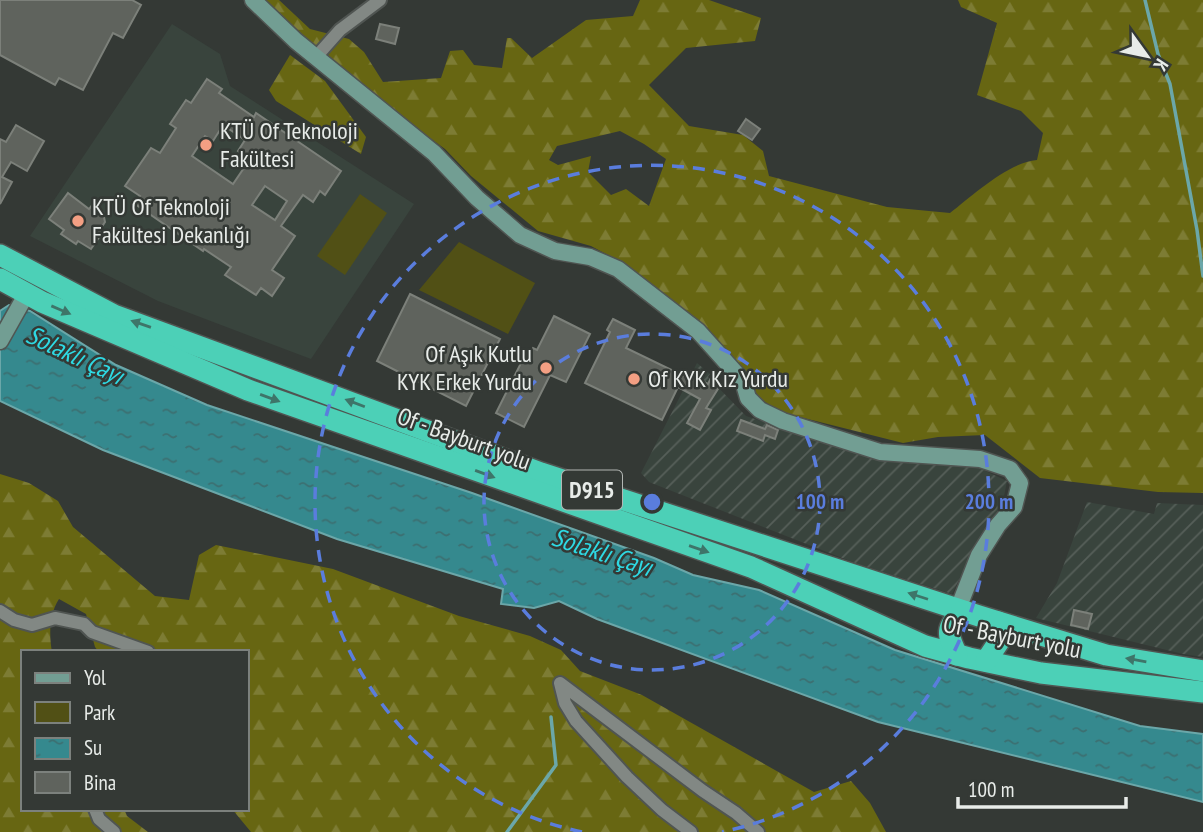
<svg xmlns="http://www.w3.org/2000/svg" width="1203" height="832" font-family="'PT Sans Narrow',sans-serif">
  <style>
    .built { fill: #39443d }
    .industrial { fill: url(#industrial-furrows) }
    .green { fill: #515015 }
    .forest { fill: url(#forest-firs); fill-rule: evenodd }
    .water { fill: url(#water-ripples); stroke: #6ba7a9; stroke-width: 2 }
    .lines { fill: none; stroke-linecap: round; stroke-linejoin: round }
    .stream { stroke: #6ba7a9; stroke-width: 3.5 }
    .building { fill: #5f635d; stroke: #7c807a; stroke-width: 2; fill-rule: evenodd }
    .street-casing { stroke: #505552; stroke-width: 16 }
    .secondary-casing { stroke: #505552; stroke-width: 19 }
    .highway-casing { stroke: #505552; stroke-width: 24 }
    .street { stroke: #828884; stroke-width: 12 }
    .secondary { stroke: #729e93; stroke-width: 16 }
    .highway { stroke: #4cd0b7; stroke-width: 21 }
    .oneway { fill: #3e7569 }
    .ring { fill: none; stroke: #5a7ddd; stroke-width: 3.5; stroke-dasharray: 12 9 }
    .poi-dot { fill: #f39f83; stroke: #343935; stroke-width: 2.5 }
    .labels { text-anchor: middle; stroke-width: 5; stroke-linejoin: round; paint-order: stroke }
    .shield { fill: #343935; stroke: #b2b6b3; stroke-width: 2 }
    .shield-label { font-size: 23px; font-weight: bold; fill: #e8ece9 }
    .poi-label { font-size: 24px; fill: #e8ece9; stroke: #343935; text-anchor: start }
    .street-label { font-size: 24px; fill: #e8ece9; stroke: #343935 }
    .water-label { font-size: 26px; font-style: italic; fill: #2ed9e3; stroke: #343935 }
    .centre { fill: #5a7ddd; stroke: #343935; stroke-width: 3.5 }
    .ring-label { font-size: 21px; text-anchor: middle; font-weight: bold; fill: #5a7ddd; stroke: #343935; stroke-width: 5; stroke-linejoin: round; paint-order: stroke }
  </style>
  <defs>
    <pattern id="industrial-furrows" width="10" height="10" patternUnits="userSpaceOnUse" patternTransform="scale(1.75)"><rect width="10" height="10" fill="#39443d"/><path d="M-1 1l2-2M0 10L10 0M9 11l2-2" fill="none" stroke="#565f59"/></pattern>
    <pattern id="forest-firs" width="22" height="20" patternUnits="userSpaceOnUse" patternTransform="scale(1.75)"><rect width="22" height="20" fill="#676612"/><path d="M5 1l3.5 6h-7zM16 11l3.5 6h-7z" fill="#7d7c34"/></pattern>
    <pattern id="water-ripples" width="26" height="14" patternUnits="userSpaceOnUse" patternTransform="scale(1.75)"><rect width="26" height="14" fill="#35898e"/><path d="M2 4q2-2 4 0t4 0M15 11q2-2 4 0t4 0" fill="none" stroke="#3c6f71"/></pattern>
  </defs>
  <rect width="100%" height="100%" fill="#343935"/>
  <path class="built" d="M172 24 220 54 230 86 414 204 311 359 158 301 30 236Z"/>
  <g class="industrial">
    <path d="M697 363 710 374 708 377 746 416 877 459 979 468 1007 481 1002 506 972 554 952 594 855 563 649 482 641 473Z"/>
    <path d="M1087 502 1154 514 1157 503 1203 505V657L1183 654 1036 618 1057 583Z"/>
  </g>
  <g class="green">
    <path d="M360 194 387 213 345 275 317 256Z"/>
    <path d="M459 242 535 283 508 334 419 290Z"/>
  </g>
  <g class="forest">
    <path d="M264 0H279L310 29 349 39 364 52 383 82 441 78 450 51 463 50 474 65 502 68 507 38H511L532 58 586 20 633 16 640 0H709L761 18 755 41 686 48 649 85 689 126 743 135 763 151 769 176 887 207 950 213C973 195 1009 162 1037 160L1043 133 1021 111 977 95 997 23 961 7 958 0H1203V493L1158 492 1040 478 985 435 938 437 903 443 780 412 758 397 747 372 694 319 625 264 591 246 538 231 471 176 445 149 401 117 304 40ZM620 131 644 144 666 159 649 206 626 189 611 195 588 172 591 156 558 165 549 160 557 146Z"/>
    <path d="M290 55 325 81 366 137 361 154 276 101 269 90Z"/>
    <path d="M0 474 29 483 58 501 73 527 155 596 189 600 199 555 216 545 333 569 459 616 530 636 561 650 580 671 642 695 814 792 851 781 870 803 886 832H251L232 809H247V652H99L95 647 86 614 59 599C49 614 49 635 52 652H23V809H124L127 816 148 832H0Z"/>
  </g>
  <path class="water" d="M9 305 30 311 116 365 207 405 472 493 654 558 693 575 759 590 895 650 1140 726 1203 734V802L878 722 597 619 559 601 534 608 501 604 503 589 337 539 103 450 0 401V311Z"/>
  <g class="lines">
    <g class="stream">
      <path d="M1145 0 1158 54 1170 84 1197 230 1203 276"/>
      <path d="M507 832 556 765 551 717"/>
    </g>
  </g>
  <g class="building">
    <path d="M0 0H132L141 5 123 38 113 33 83 90 59 78 55 85 0 55Z"/>
    <path d="M380 24 399 28 395 44 376 39Z"/>
    <path d="M207 79 222 89 219 93 254 117 256 113 341 171 325 195 320 191 313 202 303 195 281 226 295 236 272 270 284 278 272 296 261 288 256 295 225 275 231 267 204 249 203 251 135 204 140 196 125 186 151 148 160 153 176 128 170 124 186 100 191 103ZM229 129 245 140 238 151 250 159 233 184 192 156 205 136 213 141 220 130 225 134ZM265 186 287 201 275 220 252 205Z"/>
    <path d="M746 119 760 129 752 140 738 131Z"/>
    <path d="M16 125 44 141 27 171 11 162 2 177 12 182 0 204V139L6 142Z"/>
    <path d="M68 193 89 209 93 204 103 212 105 222 99 231 102 233 91 249 78 241 76 244 61 234 64 230 49 219Z"/>
    <path d="M410 294 500 339 466 406 377 361Z"/>
    <path d="M554 316 590 334 566 382 550 375 524 427 496 413 523 359 527 361 533 348 537 350Z"/>
    <path d="M613 319 635 330 626 348 688 378 691 374 708 384 711 378 721 384 706 408 711 410 700 430 687 423 700 399 678 387 662 420 585 383 610 332 607 330Z"/>
    <path d="M741 420 765 429 767 425 778 430 775 439 765 435 763 441 737 431Z"/>
    <path d="M1074 610 1092 614 1088 629 1071 625Z"/>
  </g>
  <g class="lines">
    <g class="street-casing">
      <g id="street">
        <path d="M316 57 340 30 380 0"/>
        <path d="M0 611 14 620 32 625 55 618 84 624 92 632 148 652"/>
        <path d="M95 809 99 819 114 832"/>
        <path d="M691 832 662 810 627 777 576 721 565 703 560 683 703 791 736 813 758 832"/>
      </g>
    </g>
    <g class="secondary-casing">
      <g id="secondary">
        <path d="M253 0 296 41 434 153 477 198 520 235 555 251 590 257 618 269 698 331 743 381 748 398 760 410 783 421 880 452 980 459 1010 469 1020 483 1014 507 998 525 979 555 958 609"/>
        <path d="M0 341 27 293"/>
      </g>
    </g>
    <g class="highway-casing">
      <g id="highway">
        <path d="M0 255 114 315 541 473 979 616 1106 655 1203 671"/>
        <path d="M0 279 42 302 248 390 751 567 925 646 969 658 1041 673 1203 692"/>
        <path d="M957 655C947 634 945 628 963 611"/>
        <path d="M986 661 1000 640 998 622"/>
      </g>
    </g>
    <use href="#street" class="street"/>
    <use href="#secondary" class="secondary"/>
    <use href="#highway" class="highway"/>
  </g>
  <defs><path id="oneway-solid" d="M-6-.8H1V-3.2L6.5 0L1 3.2V.8H-6Z" transform="scale(1.75)"/></defs>
  <g class="oneway">
    <use href="#oneway-solid" transform="translate(61 310) rotate(23)"/>
    <use href="#oneway-solid" transform="translate(141 324) rotate(-161)"/>
    <use href="#oneway-solid" transform="translate(270 398) rotate(20)"/>
    <use href="#oneway-solid" transform="translate(355 403) rotate(-159)"/>
    <use href="#oneway-solid" transform="translate(485 474) rotate(20)"/>
    <use href="#oneway-solid" transform="translate(699 549) rotate(19)"/>
    <use href="#oneway-solid" transform="translate(918 596) rotate(-162)"/>
    <use href="#oneway-solid" transform="translate(1136 660) rotate(-170)"/>
  </g>
  <g class="ring">
    <circle cx="652" cy="502" r="168"/>
    <path d="M582 832A337 337 0 1 1 722 832"/>
  </g>
  <g class="poi-dot">
    <circle cx="206" cy="145" r="7"/>
    <circle cx="78" cy="221" r="7"/>
    <circle cx="546" cy="368" r="7"/>
    <circle cx="634" cy="379" r="7"/>
  </g>
  <g class="labels">
    <rect class="shield" x="562" y="470.5" width="60" height="39" rx="5"/>
    <g class="shield-label">
      <text x="592" y="498">D915</text>
    </g>
    <g class="poi-label">
      <text x="220" y="139">KTÜ Of Teknoloji<tspan x="220" dy="28">Fakültesi</tspan></text>
      <text x="92" y="215">KTÜ Of Teknoloji<tspan x="92" dy="28">Fakültesi Dekanlığı</tspan></text>
      <text x="532" y="362" text-anchor="end">Of Aşık Kutlu<tspan x="532" dy="28">KYK Erkek Yurdu</tspan></text>
      <text x="648" y="387">Of KYK Kız Yurdu</text>
    </g>
    <g class="street-label">
      <text transform="translate(464 439) rotate(20)" y="8">Of - Bayburt yolu</text>
      <text transform="translate(1012 637) rotate(11)" y="8">Of - Bayburt yolu</text>
    </g>
    <g class="water-label">
      <text transform="translate(75 355) rotate(25)" y="9">Solaklı Çayı</text>
      <text transform="translate(602 552) rotate(18)" y="9">Solaklı Çayı</text>
    </g>
  </g>
  <circle cx="652" cy="502" r="10" class="centre"/>
  <g class="ring-label">
    <text x="820" y="509">100 m</text>
    <text x="989" y="509">200 m</text>
  </g>
  <rect x="21" y="650" width="228" height="161" fill="#343935" stroke="#7c817d" stroke-width="2"/>
  <rect x="35" y="673" width="35" height="10" fill="#729e93" stroke="#7c817d" stroke-width="2"/>
  <text x="84" y="685" font-size="21" fill="#e8ece9">Yol</text>
  <rect x="35" y="702" width="35" height="21" fill="#515015" stroke="#7c817d" stroke-width="2"/>
  <text x="84" y="720" font-size="21" fill="#e8ece9">Park</text>
  <rect x="35" y="738" width="35" height="21" fill="url(#water-ripples)" stroke="#7c817d" stroke-width="2"/>
  <text x="84" y="755" font-size="21" fill="#e8ece9">Su</text>
  <rect x="35" y="772" width="35" height="21" fill="#5f635d" stroke="#7c817d" stroke-width="2"/>
  <text x="84" y="790" font-size="21" fill="#e8ece9">Bina</text>
  <g transform="translate(1147 56) rotate(123)" stroke="#343935" stroke-width="5" paint-order="stroke">
  <path d="M0-5L12 26L0 18L-12 26Z" fill="#e8ece9"/>
  <text y="-10" font-size="19" font-weight="bold" text-anchor="middle" fill="#e8ece9">K</text>
  </g>
  <path d="M958 797v10h168v-10" fill="none" stroke="#e8ece9" stroke-width="3.5"/>
  <text x="968" y="797" font-size="21" fill="#e8ece9" stroke="#343935" stroke-width="5" paint-order="stroke">100 m</text>
</svg>
